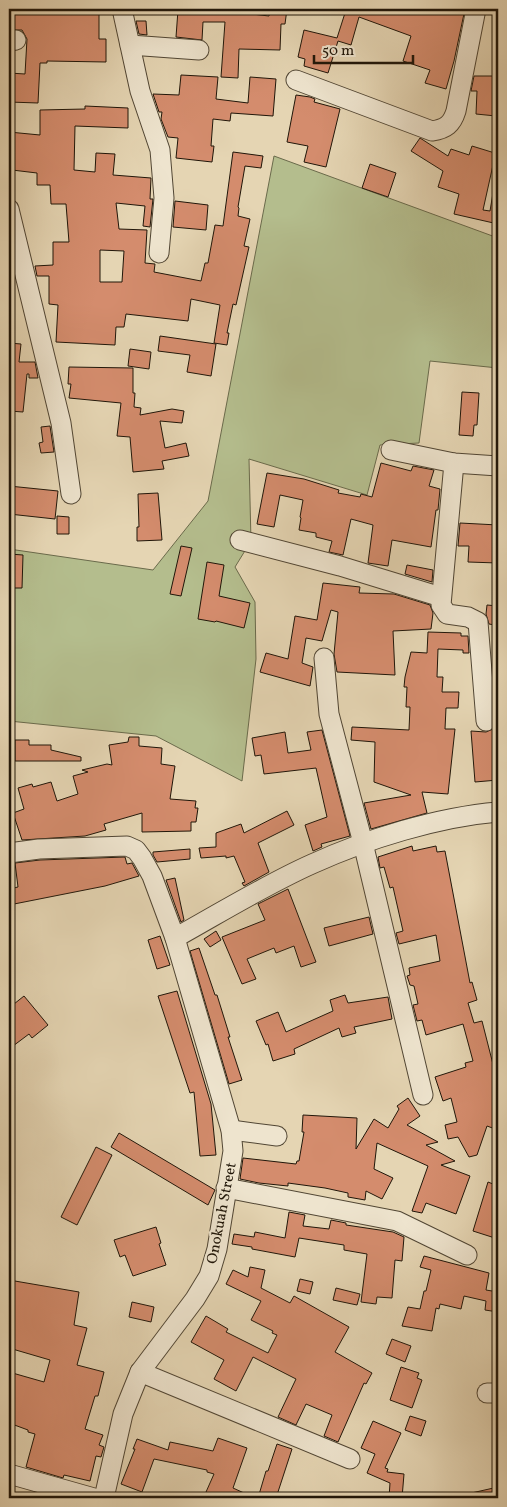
<svg xmlns="http://www.w3.org/2000/svg" width="507" height="1507" font-family="Vollkorn,serif">
  <style>
    .green { fill: #b4bd8d; stroke: #6a6a4b }
    .building { fill: #d48c6d; stroke: #201609; fill-rule: evenodd }
    .lines { fill: none; stroke-linecap: round; stroke-linejoin: round }
    .minor-casing { stroke: #514634; stroke-width: 21 }
    .minor { stroke: #eee4ce; stroke-width: 19 }
    .labels { text-anchor: middle; stroke-width: 4.5; stroke-linejoin: round; paint-order: stroke }
    .street-label { font-size: 15px; fill: #201609; stroke: #eee4ce }
  </style>
  <rect width="100%" height="100%" fill="#e5d5b3"/>
  <filter id="stains"><feTurbulence type="fractalNoise" baseFrequency=".004" numOctaves="4"/><feColorMatrix values="0 0 0 0 .2 0 0 0 0 .09 0 0 0 0 .02 0 0 0 .5 -.17"/></filter>
  <radialGradient id="worn" r=".72"><stop offset=".6" stop-color="#630" stop-opacity="0"/><stop offset="1" stop-color="#630" stop-opacity=".3"/></radialGradient>
  <path class="green" d="M274 156 498 238V368L430 361 419 443 380 445 367 495 249 459 251 541 235 567 255 602 256 659 242 781 156 736 9 721V549L153 570 208 501Z"/>
  <g class="building">
    <path d="M9 9H99V39H106V62L47 61V63H40L38 103 9 102V73L25 74 27 39 22 30H9Z"/>
    <path d="M206 9H235V12L269 16 270 9H287L285 24H281L280 50 239 49 238 78 221 77 225 22H203L202 40 176 37 178 10 206 12Z"/>
    <path d="M339 9H465L454 61 446 89 425 83 430 70 403 61 411 36 359 17 351 45 338 41 328 73 304 66 305 59 298 57 304 30 337 38 345 13 339 11Z"/>
    <path d="M136 21H146L147 35 139 34Z"/>
    <path d="M181 75 218 77 216 99 248 103 250 77 276 79 273 116 231 113 230 121 213 119 211 146H214L212 162 176 158 178 138 168 137 161 119 162 112H159L153 94 179 95Z"/>
    <path d="M474 76H498L496 116 476 114 477 91H471Z"/>
    <path d="M296 95 310 97 315 99 314 102 340 109 326 167 304 162 308 146 287 142Z"/>
    <path d="M85 106 128 108V128L75 126 74 170 95 172 96 153 115 154 113 175 151 178 150 199H153L150 227 143 226 145 206 116 203 119 229 147 230 145 263 155 264 154 272 201 281 205 263H208L215 225 223 226 233 152 263 156 261 168 245 166 238 207 239 208 238 216 250 219 244 246 249 247 236 305 233 304 227 333H229L227 345 214 343 220 305 191 299 188 321 126 314 124 327H116L115 345 56 342 58 305 49 304V276H37L35 266 53 265V242H69L66 204H51L50 185H37V173L12 170 14 149 9 148V132L40 135V110L85 109ZM100 250 124 251 122 282H100Z"/>
    <path d="M420 138 448 156 451 149 469 155 472 146 498 154V167L493 165 483 210 490 211 493 193H498V224L454 214 459 194 438 187 443 171 411 151Z"/>
    <path d="M370 164 396 173 388 197 362 188Z"/>
    <path d="M175 201 208 205 206 230 173 227Z"/>
    <path d="M160 336 216 344 211 376 187 372 190 355 158 351Z"/>
    <path d="M9 343 21 344 19 362H35L38 378H29V374H27L23 412 9 411Z"/>
    <path d="M130 349 151 352 149 369 128 366Z"/>
    <path d="M69 367 133 368V393H135L134 407 141 408 140 415 172 409 184 411 182 423 160 421 165 448 186 443 189 456 162 461 164 469 133 472 130 437 117 436 121 403 69 398 71 384H68Z"/>
    <path d="M462 392 479 393 477 425H474L473 436 459 435Z"/>
    <path d="M50 426 54 452 41 453 39 443 43 442 41 427Z"/>
    <path d="M381 463 411 471 413 466 434 470 429 486 440 489 438 510H436L431 547 392 540 388 566 368 563 373 525 351 519 343 555 329 552 332 541 316 537V533L299 530 301 518 300 517 303 500 280 495 274 527 257 524 267 473 304 479 339 490 338 493 360 497 361 494 372 497Z"/>
    <path d="M9 486 58 491 55 519 9 514Z"/>
    <path d="M158 493 162 540 137 541V527H139L138 494Z"/>
    <path d="M57 516 69 517V534H57Z"/>
    <path d="M460 523 498 525V563L468 562 469 546H458Z"/>
    <path d="M181 546 192 548 181 596 170 594Z"/>
    <path d="M9 554 23 555 22 588H9Z"/>
    <path d="M207 562 224 565 219 596 250 603 244 628 216 621 215 622 198 619Z"/>
    <path d="M407 565 433 570 432 582 405 574Z"/>
    <path d="M323 583 360 587 359 593 394 594 430 605 433 613 431 629 393 631 395 675 337 672 334 654 338 612 331 610 322 641 306 638 302 663 313 667 310 686 260 672 266 653 288 659 295 616 317 620Z"/>
    <path d="M487 605 498 606 495 625 489 624 486 614Z"/>
    <path d="M428 632 461 633V636H468L469 653H463V650L438 649 437 677H443L442 692H459L458 708H446L445 729H455L448 794 422 792 427 813 371 829 364 803 411 795 374 782 375 742 351 740 352 727 409 730 410 707H406L407 687H404L405 677 411 652 427 653Z"/>
    <path d="M493 729H498V780L475 782 471 731 486 732Z"/>
    <path d="M322 730 350 836 321 844 322 847 313 851 305 825 327 817 316 768 264 774 261 755 255 756 252 738 285 732 288 753 311 750 307 732Z"/>
    <path d="M129 737H139V746L162 748 161 764 175 766 170 799 196 801 195 808H198L196 822H191V831L142 832V813L104 824 106 830 85 836 22 840 13 813 24 809 18 788 32 784 33 787 51 782 57 801 78 794 73 776 88 772 82 770 107 764 112 765 109 745 128 742Z"/>
    <path d="M15 740H29V745H51V750L81 757V761H15Z"/>
    <path d="M287 811 294 825 258 843 269 872 244 886 242 883 245 882 234 856 226 858V856L201 858 199 848 216 847V833L241 824 244 833Z"/>
    <path d="M412 846 413 851 436 846 437 852 445 851 470 983 472 982 477 1000 468 1003 474 1023 482 1021 498 1084V1130L487 1126 477 1155 469 1157 458 1137 448 1139 445 1125 457 1122 451 1098 443 1101 435 1077 466 1067 465 1063 473 1061 463 1024 426 1035 422 1020 417 1021 413 1005 418 1004 414 986 410 985 407 976 410 975 409 968 440 961 436 935 399 944 396 933 403 931 393 887 390 888 384 867 380 868 378 857Z"/>
    <path d="M190 849V859L157 862 153 855V852Z"/>
    <path d="M125 857 127 864 132 863 139 876 105 886 9 905V889L18 887 15 863 40 860Z"/>
    <path d="M175 878 184 920 181 922 166 880Z"/>
    <path d="M288 889 316 962 301 967 294 946 276 953 274 948 247 959 256 979 242 984 222 937 265 920 258 904Z"/>
    <path d="M369 917 373 934 329 946 324 928Z"/>
    <path d="M216 931 221 940 210 947 204 939Z"/>
    <path d="M160 936 170 965 157 969 148 940Z"/>
    <path d="M199 948 215 995H217L230 1037H228L242 1080 229 1084 190 951Z"/>
    <path d="M177 991 211 1104 216 1155 200 1156 194 1092 190 1093 158 996Z"/>
    <path d="M345 995 348 1003 388 997 392 1019 354 1027 356 1033 342 1037 339 1028 294 1049 295 1054 273 1061 268 1044 266 1045 256 1021 278 1012 286 1032 333 1011 330 1000Z"/>
    <path d="M24 996 48 1025 32 1038 29 1034 9 1049V1008Z"/>
    <path d="M408 1098 420 1116 407 1125 438 1142 426 1145 455 1161 441 1165 470 1176 456 1214 426 1203 422 1213 412 1211 428 1166 377 1143 374 1169 393 1178 382 1199 366 1191 365 1200 348 1197V1193L325 1188 288 1183V1186L259 1183 240 1179 243 1158 296 1164 297 1161H299L304 1132H302L303 1115 357 1118 356 1149 374 1119 388 1128 399 1109 397 1106Z"/>
    <path d="M119 1133 215 1190 208 1205 111 1147Z"/>
    <path d="M96 1147 112 1155 77 1225 61 1217Z"/>
    <path d="M488 1182 498 1186V1239L473 1231Z"/>
    <path d="M289 1212 305 1215 303 1226 329 1229 331 1220 346 1223V1225L393 1232 404 1237 402 1261 395 1260 392 1298 377 1297 376 1304 361 1302 367 1254 344 1250V1245L299 1238 295 1257 252 1249V1247L232 1244 234 1234 254 1237 255 1232 285 1238Z"/>
    <path d="M156 1227 161 1243 159 1244 166 1265 133 1276 125 1255 120 1257 114 1240Z"/>
    <path d="M424 1256 489 1273 486 1290 498 1292V1312L485 1310 486 1301 464 1296 461 1309 440 1304 439 1309 436 1308 432 1331 402 1326 408 1307 420 1309 424 1291H426L431 1270 420 1267Z"/>
    <path d="M250 1267 265 1270 261 1288 290 1303 294 1296 349 1327 335 1352 372 1373 366 1384 364 1383 338 1442 324 1436 332 1415 306 1404 296 1425 278 1417 296 1379 253 1357 236 1391 214 1379 224 1360 191 1342 206 1316 228 1329 226 1332 268 1353 277 1335 272 1333 273 1331 251 1320 261 1301 226 1284 233 1270 248 1277Z"/>
    <path d="M300 1279 313 1282 310 1294 297 1291Z"/>
    <path d="M9 1280 79 1292 74 1325 87 1328 77 1365 104 1372 98 1396H95L85 1429 103 1435 99 1445 104 1447 101 1457 96 1456 90 1481 64 1475 63 1478 26 1467 35 1434 28 1432V1430L9 1423V1372L44 1382 50 1360 9 1348Z"/>
    <path d="M336 1288 360 1294 357 1305 333 1300Z"/>
    <path d="M132 1302 154 1307 151 1322 129 1317Z"/>
    <path d="M392 1339 411 1346 405 1362 386 1354Z"/>
    <path d="M401 1367 419 1373 417 1378 422 1380 412 1408 390 1400Z"/>
    <path d="M410 1416 426 1421 421 1436 405 1430Z"/>
    <path d="M373 1421 401 1433 385 1468 388 1469 387 1472 404 1474 402 1498H389L390 1483 367 1473 375 1454 361 1448Z"/>
    <path d="M218 1438 247 1448 233 1488 255 1498H220L206 1492 214 1474 207 1472V1470L154 1459 142 1492 121 1484 135 1449H133L137 1439 168 1450 170 1442 213 1451Z"/>
    <path d="M277 1444 292 1449 276 1498H258L266 1471H268Z"/>
    <path d="M498 1487V1498H468L467 1494Z"/>
  </g>
  <g class="lines">
    <g class="minor-casing">
      <g id="minor">
        <path d="M122 9 140 91 160 150 164 198 159 253"/>
        <path d="M9 41 16 40"/>
        <path d="M130 45 199 50"/>
        <path d="M296 80 432 131C446 129 452 124 456 111L476 9"/>
        <path d="M9 209 61 423 71 494"/>
        <path d="M391 450 454 463 498 466"/>
        <path d="M454 463 441 605 447 614 468 617 478 622 486 721"/>
        <path d="M240 540 340 566 441 597"/>
        <path d="M324 658 329 714 363 843 423 1095"/>
        <path d="M9 853 39 849 127 846 136 850 142 858 152 876 175 938 231 1130 233 1151 217 1249 209 1276 195 1299 140 1372 123 1414 104 1498"/>
        <path d="M175 938C220 913 265 885 312 864 367 839 438 817 498 812"/>
        <path d="M231 1130 277 1136"/>
        <path d="M226 1188 397 1221 467 1255"/>
        <path d="M140 1372 350 1459"/>
        <path d="M487 1393H498"/>
        <path d="M9 1474 94 1498"/>
      </g>
    </g>
    <use href="#minor" class="minor"/>
  </g>
  <g class="labels">
    <g class="street-label">
      <text transform="translate(221 1213) rotate(-79)" y="5">Onokuah Street</text>
    </g>
  </g>
  <rect width="507" height="1507" fill="none" stroke="#e5d5b3" stroke-width="30"/>
  <rect x="10" y="10" width="487" height="1487" fill="none" stroke="#201609" stroke-width="2.5"/>
  <rect x="15" y="15" width="477" height="1477" fill="none" stroke="#201609"/>
  <path d="M314 55v8h99v-8" fill="none" stroke="#201609" stroke-width="2.5"/>
  <text x="322" y="55" font-size="15" fill="#201609" stroke="#eee4ce" stroke-width="4" paint-order="stroke">50 m</text>
  <rect width="100%" height="100%" filter="url(#stains)"/>
  <rect width="100%" height="100%" fill="url(#worn)"/>
</svg>
